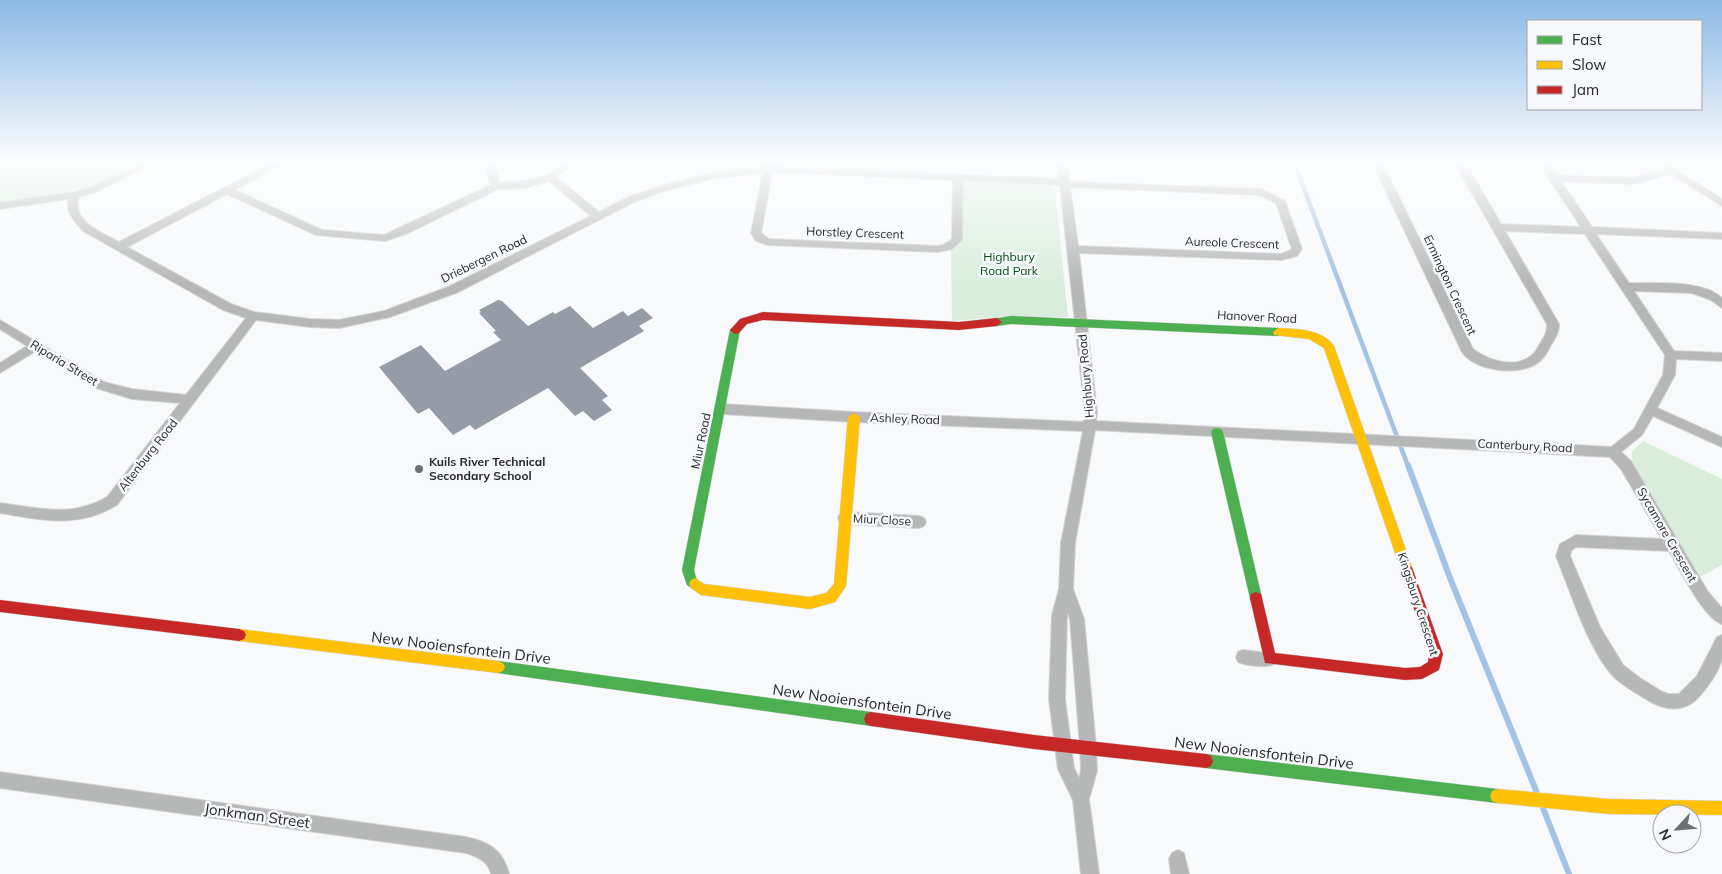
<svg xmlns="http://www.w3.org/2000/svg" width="1722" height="874" font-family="Mulish,sans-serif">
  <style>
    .green { fill: #d8eedb }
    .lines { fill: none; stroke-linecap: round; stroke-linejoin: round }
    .stream-far1 { stroke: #a4c2e3; stroke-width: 4.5 }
    .stream { stroke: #a4c2e3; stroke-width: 6 }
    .building { fill: #959ca5 }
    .street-casing { stroke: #d2d3d4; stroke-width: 2 }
    .fast-casing { stroke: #d2d3d4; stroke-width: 1 }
    .slow-casing { stroke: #d2d3d4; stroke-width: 1 }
    .jam-casing { stroke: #d2d3d4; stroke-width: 1 }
    .street { fill: #b6b7b7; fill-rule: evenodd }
    .fast { fill: #4caf50; fill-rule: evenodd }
    .slow { fill: #ffc107; fill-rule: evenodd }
    .jam { fill: #c62828; fill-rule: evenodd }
    .poi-dot { fill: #6f7072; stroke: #f6f8fc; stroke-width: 2 }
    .labels { text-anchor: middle; stroke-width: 5; stroke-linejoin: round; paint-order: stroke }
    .street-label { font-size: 12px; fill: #262728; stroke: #f6f8fc }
    .park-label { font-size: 12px; fill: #004d13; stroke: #f6f8fc }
    .poi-label { font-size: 12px; font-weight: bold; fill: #262728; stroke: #f6f8fc; text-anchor: start }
    .near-street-label { font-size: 15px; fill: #262728; stroke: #f6f8fc }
  </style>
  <rect width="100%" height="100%" fill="#f7f9fb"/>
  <g class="green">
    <path d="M0 162H146L88 188 0 203Z"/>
    <path d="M833 162H881L880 170 832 169Z"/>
    <path d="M978 181 1044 184 1051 186 1055 190 1068 317H1002L952 321 951 250 958 246 961 240 963 187 967 183Z"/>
    <path d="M1643 441 1722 479V565L1698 578 1632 460V452Z"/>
  </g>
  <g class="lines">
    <path class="stream-far1" d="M1294 162 1408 466"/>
    <g class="stream">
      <path d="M1408 465 1450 578 1537 793"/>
      <path d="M1543 808 1569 874"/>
    </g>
  </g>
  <path class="building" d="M498 300 502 301 528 326 553 312 555 314 570 306 593 328 623 311 628 316 642 308 653 318 639 326 644 331 580 368 608 396 602 400 612 410 594 421 583 411 575 416 548 388 475 430 470 425 453 435 429 408 418 414 379 367 421 345 445 371 501 340 493 332 496 331 479 313 481 312 479 310Z"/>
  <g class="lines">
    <g class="street-casing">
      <g id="street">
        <path d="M145 162H157L95 192 79 197C70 221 103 233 119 242L274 162H286L235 190 322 230 384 235 491 185 484 162H494L500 183C516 182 529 181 544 176 558 171 560 162 577 162L556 177 599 212 626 198 658 187 711 173 768 166 1059 179 1057 162H1067L1069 181 1075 182 1261 189 1285 201 1302 249 1297 256 1281 260 1079 253 1097 413 1096 421 1611 447 1634 429 1663 375 1665 355 1585 234 1505 231 1559 324C1559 333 1555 338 1551 345 1548 350 1545 357 1540 361 1523 377 1475 372 1462 352L1372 162H1382L1473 349C1488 360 1515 370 1532 355 1536 352 1538 347 1541 342 1545 336 1547 332 1547 324L1454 162H1464L1467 165 1501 224 1581 227 1538 162H1548L1557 175 1634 178 1664 170 1653 162H1664L1722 199V206L1671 174 1634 184 1561 181 1592 227 1722 233V239L1596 234 1629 283C1656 284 1701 279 1722 298V308L1711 300 1692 293 1634 291 1674 351 1722 353V361L1676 359 1675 375 1657 408 1722 437V447L1653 416 1642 435 1621 452 1631 461 1708 592 1722 608V624C1703 618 1680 569 1669 551L1576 547 1571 551 1570 556 1600 627 1623 665 1640 678 1661 691 1668 694H1679L1697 676 1717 637 1722 635C1722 642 1722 651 1722 658 1719 672 1706 690 1696 700 1682 712 1666 710 1651 702 1638 694 1623 686 1613 676 1587 647 1571 592 1556 556L1560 544 1576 535 1662 539 1621 469 1610 457 1095 430 1075 543 1073 589 1084 619 1096 747 1097 771 1089 799 1099 874H1081L1073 800 1058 769 1049 699 1052 615 1059 589 1061 543 1083 431 854 422 721 414 717 412 715 409 717 406 721 404 854 412 1084 422 1085 413 1060 185 963 180 962 240 952 249 938 252 767 245 756 241 751 233 763 173 711 179 664 191 634 202 456 293 390 317 339 328 310 327 256 320 117 505C77 529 43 520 0 513V503C38 508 72 518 107 497L180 403 132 399 96 388 36 351 0 373V363L27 346 0 329V320L104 382 132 389 186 395 246 318 223 310 83 231C76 223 64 211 69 199L0 209V203L74 192 89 188ZM772 172 953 180 952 239 945 244 938 246 769 239 761 233ZM549 181 591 216 448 287 384 311 339 320 310 319 254 312 231 304 127 247 227 194 316 235 385 241 408 233 498 189 525 188ZM1070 187 1259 195 1276 203 1292 249 1289 251 1281 254 1078 246ZM1067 612 1070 619 1080 747 1081 771 1079 778 1074 768 1065 699Z"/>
        <path d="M845 512 919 516 924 518 926 522 924 526 919 528 845 524 840 522 838 518 840 514Z"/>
        <path d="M1243 650 1275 654 1277 659 1275 664C1265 668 1248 666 1238 662L1236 657 1238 652Z"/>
        <path d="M0 772 466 837C489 842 503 850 509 874H491C488 861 478 857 466 853L0 788Z"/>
        <path d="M1178 850 1184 853 1189 874H1171L1169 859 1172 853Z"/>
      </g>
    </g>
    <g class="fast-casing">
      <g id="fast">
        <path d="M1011 316 1278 328 1283 332 1278 336 1011 324 997 326 992 322 993 319Z"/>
        <path d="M735 326 740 330 694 570 696 578 701 584 699 588 695 590 687 585 682 570 730 330Z"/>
        <path d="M1217 428 1221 429 1223 432 1262 598 1261 602 1256 604 1251 602 1250 598 1211 432 1213 429Z"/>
        <path d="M498 661 871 712 876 714 878 719 876 724 871 726 498 673 493 671 491 667 493 663Z"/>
        <path d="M1206 754 1497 789 1502 791 1504 796 1502 801 1497 803 1206 768 1201 766 1199 761 1201 756Z"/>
      </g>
    </g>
    <g class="slow-casing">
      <g id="slow">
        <path d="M1278 328C1297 329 1322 329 1334 346L1413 570 1411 574 1407 575 1403 574 1401 570 1324 348 1309 339 1274 335 1273 332Z"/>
        <path d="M854 413 860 417 846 586 835 602 810 609 701 595 691 588 689 584 691 580 695 578 704 584 810 597 826 593 834 584 848 417Z"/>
        <path d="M239 629 498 661 503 663 505 667 503 671 498 673 239 641 234 639 232 635 234 631Z"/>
        <path d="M1497 789 1609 799 1722 801V815L1609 814 1497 803 1492 801 1490 796 1492 791Z"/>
      </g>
    </g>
    <g class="jam-casing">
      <g id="jam">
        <path d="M763 312 959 322 997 318 1002 322 997 326 959 330 763 320 747 324 739 333 735 334 730 330 740 319Z"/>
        <path d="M1407 565 1411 566 1413 570 1443 654 1439 670 1422 679 1405 680 1265 663 1250 598 1251 594 1256 592 1261 594 1262 598 1275 653 1405 668 1420 667 1428 662 1429 654 1401 570 1403 566Z"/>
        <path d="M0 600 239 629 244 631 246 635 244 639 239 641 0 612Z"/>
        <path d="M871 712 1034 735 1206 754 1211 756 1213 761 1211 766 1206 768 1034 749 871 726 866 724 864 719 866 714Z"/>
      </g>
    </g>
    <use href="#street" class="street"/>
    <use href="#fast" class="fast"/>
    <use href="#slow" class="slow"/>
    <use href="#jam" class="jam"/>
  </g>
  <linearGradient id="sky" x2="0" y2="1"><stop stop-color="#8dbae6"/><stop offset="0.57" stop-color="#fbfcfd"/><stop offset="1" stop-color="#fbfcfd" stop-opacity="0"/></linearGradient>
  <rect width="1722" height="284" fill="url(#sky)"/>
  <circle class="poi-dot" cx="419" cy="469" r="5"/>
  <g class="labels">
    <g class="street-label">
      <text transform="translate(855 233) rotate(2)" y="4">Horstley Crescent</text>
      <text transform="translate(1232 243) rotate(2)" y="4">Aureole Crescent</text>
      <text transform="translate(484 259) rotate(-26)" y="4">Driebergen Road</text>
      <text transform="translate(1450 285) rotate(65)" y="4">Ermington Crescent</text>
      <text transform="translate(1257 317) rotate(3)" y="4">Hanover Road</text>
      <text transform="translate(64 363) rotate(31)" y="4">Riparia Street</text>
      <text transform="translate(1086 376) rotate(-95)" y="4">Highbury Road</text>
      <text transform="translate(905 419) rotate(2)" y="4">Ashley Road</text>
      <text transform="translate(701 441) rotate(-78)" y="4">Miur Road</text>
      <text transform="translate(1525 446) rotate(3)" y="4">Canterbury Road</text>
      <text transform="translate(148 455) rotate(-52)" y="4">Altenburg Road</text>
      <text transform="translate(882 520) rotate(3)" y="4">Miur Close</text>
      <text transform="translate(1667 535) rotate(60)" y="4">Sycamore Crescent</text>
      <text transform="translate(1418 604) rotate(72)" y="4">Kingsbury Crescent</text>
    </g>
    <g class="park-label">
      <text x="1009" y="261">Highbury<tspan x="1009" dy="14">Road Park</tspan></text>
    </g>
    <g class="poi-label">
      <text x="429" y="466">Kuils River Technical<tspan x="429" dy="14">Secondary School</tspan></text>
    </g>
    <g class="near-street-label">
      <text transform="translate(461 648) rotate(7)" y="5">New Nooiensfontein Drive</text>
      <text transform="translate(862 702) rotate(8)" y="5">New Nooiensfontein Drive</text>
      <text transform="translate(1264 753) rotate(7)" y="5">New Nooiensfontein Drive</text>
      <text transform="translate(257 816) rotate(8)" y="5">Jonkman Street</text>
    </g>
  </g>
  <rect x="1527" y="20" width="175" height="90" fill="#f6f8fc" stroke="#a3a4a7"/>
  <rect x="1537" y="36" width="25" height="8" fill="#4caf50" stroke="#a3a4a7"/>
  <text x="1572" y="45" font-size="15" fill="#262728">Fast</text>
  <rect x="1537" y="61" width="25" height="8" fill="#ffc107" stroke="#a3a4a7"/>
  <text x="1572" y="70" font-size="15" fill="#262728">Slow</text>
  <rect x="1537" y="86" width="25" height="8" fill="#c62828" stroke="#a3a4a7"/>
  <text x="1572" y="95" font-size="15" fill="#262728">Jam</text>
  <g transform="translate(1677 829) rotate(244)"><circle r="24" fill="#f6f8fc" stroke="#a3a4a7"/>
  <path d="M0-4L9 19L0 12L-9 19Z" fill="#6f7072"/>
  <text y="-8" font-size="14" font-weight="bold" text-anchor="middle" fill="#262728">N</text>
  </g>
</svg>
